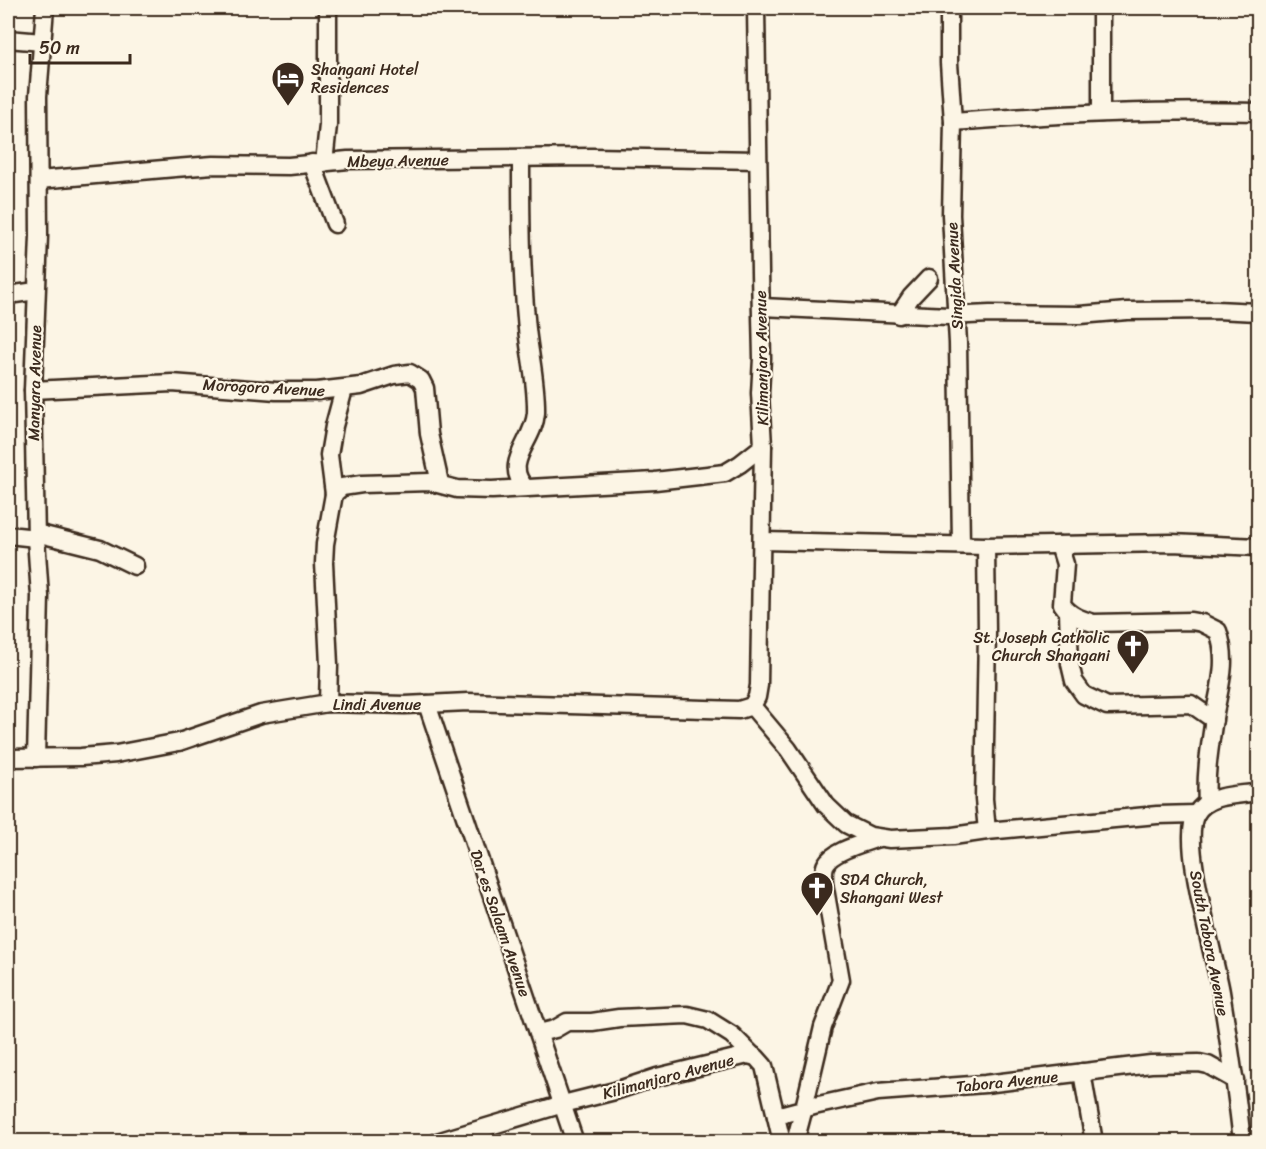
<svg xmlns="http://www.w3.org/2000/svg" width="1266" height="1149" font-family="Sriracha,sans-serif">
  <style>
    .lines { fill: none; stroke-linecap: round; stroke-linejoin: round }
    .minor-casing { stroke: #3b2a1e; stroke-width: 21 }
    .minor { stroke: #fcf5e5; stroke-width: 16 }
    .labels { text-anchor: middle; stroke-width: 4.5; stroke-linejoin: round; paint-order: stroke }
    .poi-label { font-size: 16px; fill: #3b2a1e; stroke: #fcf5e5; text-anchor: start }
    .street-label { font-size: 16px; fill: #3b2a1e; stroke: #fcf5e5 }
  </style>
  <rect width="100%" height="100%" fill="#fcf5e5"/>
  <filter id="ink" filterUnits="userSpaceOnUse"><feTurbulence type="fractalNoise" baseFrequency=".0167" numOctaves="2"/><feDisplacementMap in="SourceGraphic" scale="12" xChannelSelector="R" yChannelSelector="G"/><feConvolveMatrix kernelMatrix="1 2 1 2 8 2 1 2 1" color-interpolation-filters="sRGB"/></filter>
  <g filter="url(#ink)">
    <g class="lines">
      <g class="minor-casing">
        <g id="minor">
          <path d="M949 8V63L953 122 951 215 958 343 961 545"/>
          <path d="M1101 8V113"/>
          <path d="M8 39 42 42"/>
          <path d="M953 122C1055 114 1157 109 1258 112"/>
          <path d="M521 158C521 211 521 265 526 318 528 350 537 381 536 413 534 442 501 463 526 488"/>
          <path d="M312 163 335 224"/>
          <path d="M324 163 328 125V8"/>
          <path d="M39 180 175 168 213 165 289 166 348 160 592 157 758 160"/>
          <path d="M8 295 36 291"/>
          <path d="M762 307 948 316 990 314 1080 315 1127 311 1216 310 1258 312"/>
          <path d="M899 315 911 297 929 278"/>
          <path d="M33 390 172 383 276 391H317L361 386 394 375 410 373 421 380 425 388 429 434 440 483"/>
          <path d="M334 494 329 455 334 426 344 389"/>
          <path d="M36 533 100 549 135 566"/>
          <path d="M8 535 36 538"/>
          <path d="M763 541 986 546 1172 543 1258 547"/>
          <path d="M1059 545 1065 564 1062 604C1069 615 1080 619 1093 623L1191 621 1202 623 1218 631C1229 662 1219 688 1214 718 1210 746 1205 774 1207 802"/>
          <path d="M986 546 987 633 984 799 987 831"/>
          <path d="M1068 612 1070 664 1074 681 1084 695 1107 706 1191 704 1214 720"/>
          <path d="M328 703 329 665 324 563 325 544 334 494 342 487 362 484 430 482 457 489 492 490 655 481 725 473 740 464 763 446"/>
          <path d="M427 704 575 1142"/>
          <path d="M752 706 757 697 759 685 763 446 760 393 762 358 760 273 756 8"/>
          <path d="M752 706 788 749 826 805 846 824 870 836 890 839 953 836 987 831 1157 815 1196 814"/>
          <path d="M8 758 81 757 116 754 179 742 261 714 328 703 405 705 468 702 739 710 752 706"/>
          <path d="M36 758 40 596 36 538 33 390 39 236 38 96 45 8"/>
          <path d="M539 1033 555 1029 567 1022H592L619 1018 687 1015 708 1020 732 1035 752 1055"/>
          <path d="M1082 1072 1094 1142"/>
          <path d="M776 1116 814 1106 878 1092 985 1084 1151 1064 1199 1063 1208 1065 1235 1080"/>
          <path d="M437 1142 563 1104 615 1091 657 1077 748 1055 756 1057 764 1066 782 1142"/>
          <path d="M795 1142 804 1108 823 1027 841 980 824 883C824 877 823 869 826 864 833 850 865 843 878 838"/>
          <path d="M1242 1142C1237 1092 1229 1042 1221 992 1215 956 1180 842 1196 814 1208 793 1238 796 1258 792"/>
        </g>
      </g>
      <use href="#minor" class="minor"/>
    </g>
  </g>
  <defs>
    <g id="hotel-pin" transform="scale(1.725)"><path d="M0 17L-7.5 6A9.5 9.5 0 1 1 7.5 6Z" fill="#3b2a1e" stroke="#fcf5e5"/><path d="M-6-4.5h1.5V1H6V5H4.5V3h-9V5H-6ZM-4 0a1.8 1.8 0 1 1 3.6 0ZM.5 0V-2.5h3Q6-2.5 6 0Z" fill="#fff"/></g>
    <g id="church-pin" transform="scale(1.725)"><path d="M0 17L-7.5 6A9.5 9.5 0 1 1 7.5 6Z" fill="#3b2a1e" stroke="#fcf5e5"/><path d="M-1.2-6h2.4v3.5h3.3v2.4h-3.3V6h-2.4V-.1h-3.3v-2.4h3.3Z" fill="#fff"/></g>
  </defs>
  <g fill-rule="evenodd">
    <use href="#hotel-pin" x="288" y="78"/>
    <use href="#church-pin" x="1133" y="646"/>
    <use href="#church-pin" x="817" y="888"/>
  </g>
  <g class="labels">
    <g class="poi-label">
      <text x="311" y="75">Shangani Hotel<tspan x="311" dy="18">Residences</tspan></text>
      <text x="1110" y="643" text-anchor="end">St. Joseph Catholic<tspan x="1110" dy="18">Church Shangani</tspan></text>
      <text x="840" y="885">SDA Church,<tspan x="840" dy="18">Shangani West</tspan></text>
    </g>
    <g class="street-label">
      <text transform="translate(398 160) rotate(-1)" y="6">Mbeya Avenue</text>
      <text transform="translate(954 276) rotate(-93)" y="6">Singida Avenue</text>
      <text transform="translate(761 358) rotate(-91)" y="6">Kilimanjaro Avenue</text>
      <text transform="translate(34 383) rotate(-89)" y="6">Manyara Avenue</text>
      <text transform="translate(264 387) rotate(3)" y="6">Morogoro Avenue</text>
      <text x="377" y="710">Lindi Avenue</text>
      <text transform="translate(501 923) rotate(71)" y="6">Dar es Salaam Avenue</text>
      <text transform="translate(1210 943) rotate(79)" y="6">South Tabora Avenue</text>
      <text transform="translate(668 1076) rotate(-15)" y="6">Kilimanjaro Avenue</text>
      <text transform="translate(1007 1081) rotate(-6)" y="6">Tabora Avenue</text>
    </g>
  </g>
  <rect width="1266" height="1149" fill="none" stroke="#fcf5e5" stroke-width="30"/>
  <rect x="15" y="15" width="1236" height="1119" fill="none" stroke="#3b2a1e" stroke-width="2" filter="url(#ink)"/>
  <path d="M30 54v9h100v-9" fill="none" stroke="#3b2a1e" stroke-width="3"/>
  <text x="39" y="54" font-size="18" fill="#3b2a1e" stroke="#fcf5e5" stroke-width="4.5" paint-order="stroke">50 m</text>
</svg>
